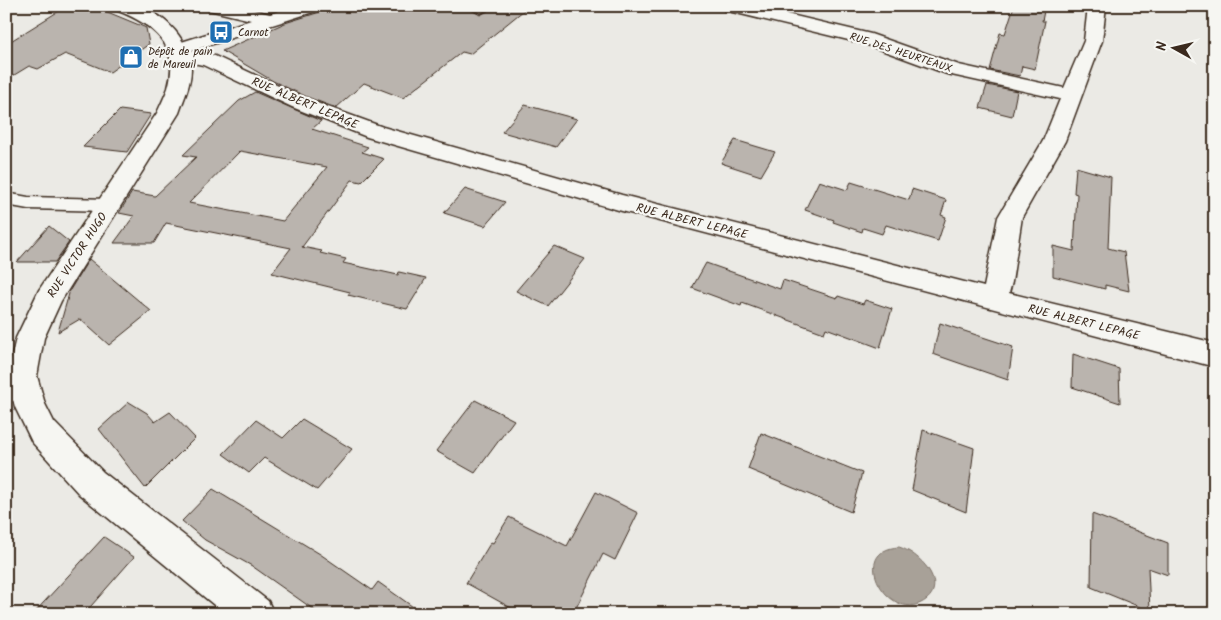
<svg xmlns="http://www.w3.org/2000/svg" width="1221" height="620" font-family="Kalam,sans-serif">
  <style>
    .water { fill: #a8a198; stroke: #7c7167 }
    .building { fill: #bab4ae; stroke: #3b2a1e; fill-rule: evenodd }
    .lines { fill: none; stroke-linecap: round; stroke-linejoin: round }
    .service-casing { stroke: #3b2a1e; stroke-width: 3 }
    .minor-casing { stroke: #3b2a1e; stroke-width: 3 }
    .tertiary-casing { stroke: #3b2a1e; stroke-width: 3 }
    .service { fill: #f6f6f2; fill-rule: evenodd }
    .minor { fill: #f6f6f2; fill-rule: evenodd }
    .tertiary { fill: #f6f6f2; fill-rule: evenodd }
    .labels { text-anchor: middle; stroke-width: 4.5; stroke-linejoin: round; paint-order: stroke }
    .far-poi-label { font-size: 11px; fill: #3b2a1e; stroke: #f6f6f2; text-anchor: start }
    .far-street-label { font-size: 11px; fill: #3b2a1e; stroke: #f6f6f2 }
    .street-label { font-size: 12px; fill: #3b2a1e; stroke: #f6f6f2 }
  </style>
  <rect width="100%" height="100%" fill="#ebeae5"/>
  <filter id="ink" filterUnits="userSpaceOnUse"><feTurbulence type="fractalNoise" baseFrequency=".02" numOctaves="2"/><feDisplacementMap in="SourceGraphic" scale="10" xChannelSelector="R" yChannelSelector="G"/><feConvolveMatrix kernelMatrix="1 2 1 2 8 2 1 2 1" color-interpolation-filters="sRGB"/></filter>
  <g filter="url(#ink)">
    <path class="water" d="M899 547C922 554 951 588 921 603 887 620 848 550 899 547Z"/>
    <g class="building">
      <path d="M67 6H93L144 27 146 28 149 44 110 72 65 54 38 69 29 66 6 80V44Z"/>
      <path d="M324 6H464L480 15 488 11 487 6H529L470 54 462 52 403 98 364 83 336 108 307 97 273 81 222 51 285 23 320 12Z"/>
      <path d="M1014 6H1045L1042 21H1045L1035 69 1022 66 1020 76 990 70 1000 33 1005 34Z"/>
      <path d="M987 85 1017 91 1012 116 980 108Z"/>
      <path d="M255 92 321 121 312 129 368 147 362 152 384 159 361 182 352 180 302 247 322 251 320 253 346 259 343 263 398 275 399 272 426 278 407 309 348 295 350 292 272 273 291 248 166 223 154 243H114L134 216 119 213 132 192 155 196 196 157 183 155 239 101ZM240 151 327 167 283 221 189 203Z"/>
      <path d="M525 105 577 119 556 147 502 132Z"/>
      <path d="M120 110 151 114 127 152 83 147Z"/>
      <path d="M735 140 775 152 761 176 721 163Z"/>
      <path d="M1076 167 1111 177 1108 248 1124 252 1129 291 1105 285V289L1053 276V246L1074 251 1077 194 1074 193Z"/>
      <path d="M819 181 847 190 851 182 909 200 912 189 946 200 941 215 946 217 938 241 886 225 882 234 863 228 862 232 833 222 834 220 805 210Z"/>
      <path d="M465 189 505 202 485 226 444 213Z"/>
      <path d="M49 226 69 242 55 262H17Z"/>
      <path d="M554 246 585 259 548 306 516 291Z"/>
      <path d="M89 259 151 311 109 345 80 319 58 332 70 290Z"/>
      <path d="M706 263 780 289 783 280 837 298 838 296 863 304 865 300 892 309 880 348 826 328 824 333 742 303 741 306 692 288Z"/>
      <path d="M940 323 1013 347 1008 380 933 354Z"/>
      <path d="M1073 354 1119 369 1120 403 1072 387Z"/>
      <path d="M475 400 514 420 475 473 436 451Z"/>
      <path d="M129 402 147 413 155 422 170 412 195 438 145 488 99 429Z"/>
      <path d="M302 419 352 449 317 490 264 458 249 473 223 454 256 420 283 438Z"/>
      <path d="M923 430 974 448 966 512 912 490Z"/>
      <path d="M761 433 862 473 851 512 748 469Z"/>
      <path d="M213 489 320 554 372 590 378 582 423 614H320L252 566 205 540 182 521Z"/>
      <path d="M596 492 638 513 615 560 603 554 573 614H522L466 583 491 542 493 543 509 517 567 546Z"/>
      <path d="M1092 514 1168 543V575L1148 568 1150 611 1091 587Z"/>
      <path d="M104 537 134 557 84 614H33Z"/>
    </g>
    <g class="lines">
      <g class="service-casing">
        <g id="service">
          <path d="M466 6H485L487 9 481 13Z"/>
          <path d="M6 193 28 197 109 199 115 201 117 205 115 209 109 211 28 209 6 205Z"/>
        </g>
      </g>
      <g class="minor-casing">
        <g id="minor">
          <path d="M206 6H238L270 14 294 6H322L319 10 191 51 215 56 306 99 383 127 622 195 984 287 998 217 1043 141 1060 99 947 74 865 44 724 10 721 6H753L871 34 959 65 1064 88 1084 41 1088 6H1106L1102 41 1065 141 1022 217 1012 282 1009 293 1215 343V367L622 211 367 137 292 107 203 65 173 59 169 49 172 45 251 20 209 10Z"/>
          <path d="M22 363 32 367 37 376C30 389 20 399 6 404V372L12 367Z"/>
        </g>
      </g>
      <g class="tertiary-casing">
        <path id="tertiary" d="M113 6C122 6 132 5 140 7 166 15 190 41 191 69 191 85 184 98 179 113L61 301 44 338 37 376 45 404 54 422 103 472 268 601 274 614H225L79 494 32 442 15 407 7 376 16 338 39 290 157 113C161 104 165 96 168 88 181 44 152 24 116 10Z"/>
      </g>
      <use href="#service" class="service"/>
      <use href="#minor" class="minor"/>
      <use href="#tertiary" class="tertiary"/>
    </g>
  </g>
  <defs>
    <g id="bus-square" transform="scale(1.25)"><rect x="-9" y="-9" width="18" height="18" rx="4" fill="#1f6fb2" stroke="#f6f6f2"/><path d="M-5-6H5V4H4V6H2V4H-2V6H-4V4H-5ZM-3.5-4V0h7V-4ZM-3.5 1.2v1.5H-2V1.2ZM2 1.2v1.5H3.5V1.2Z" fill="#fff"/></g>
    <g id="shop-square" transform="scale(1.25)"><rect x="-9" y="-9" width="18" height="18" rx="4" fill="#1f6fb2" stroke="#f6f6f2"/><path d="M-5-2.5h2.3a2.7 3.5 0 0 1 5.4 0H5L5.5 6h-11ZM-1.5-2.5h3a1.5 2.3 0 0 0-3 0Z" fill="#fff"/></g>
  </defs>
  <g fill-rule="evenodd">
    <use href="#bus-square" x="221" y="32"/>
    <use href="#shop-square" x="131" y="57"/>
  </g>
  <g class="labels">
    <g class="far-poi-label">
      <text x="238" y="36">Carnot</text>
      <text x="148" y="55">Dépôt de pain<tspan x="148" dy="13">de Mareuil</tspan></text>
    </g>
    <g class="far-street-label">
      <text transform="translate(901 52) rotate(18)" y="4">RUE DES HEURTEAUX</text>
    </g>
    <g class="street-label">
      <text transform="translate(305 103) rotate(23)" y="4">RUE ALBERT LEPAGE</text>
      <text transform="translate(692 221) rotate(14)" y="4">RUE ALBERT LEPAGE</text>
      <text transform="translate(77 255) rotate(-57)" y="4">RUE VICTOR HUGO</text>
      <text transform="translate(1084 322) rotate(14)" y="4">RUE ALBERT LEPAGE</text>
    </g>
  </g>
  <rect width="1221" height="620" fill="none" stroke="#f6f6f2" stroke-width="25"/>
  <rect x="12" y="12" width="1196" height="595" fill="none" stroke="#3b2a1e" stroke-width="2" filter="url(#ink)"/>
  <g transform="translate(1174 48) rotate(278)" stroke="#f6f6f2" stroke-width="4" paint-order="stroke">
  <path d="M0-4L9 19L0 12L-9 19Z" fill="#3b2a1e"/>
  <text y="-8" font-size="14" font-weight="bold" text-anchor="middle" fill="#3b2a1e">N</text>
  </g>
</svg>
